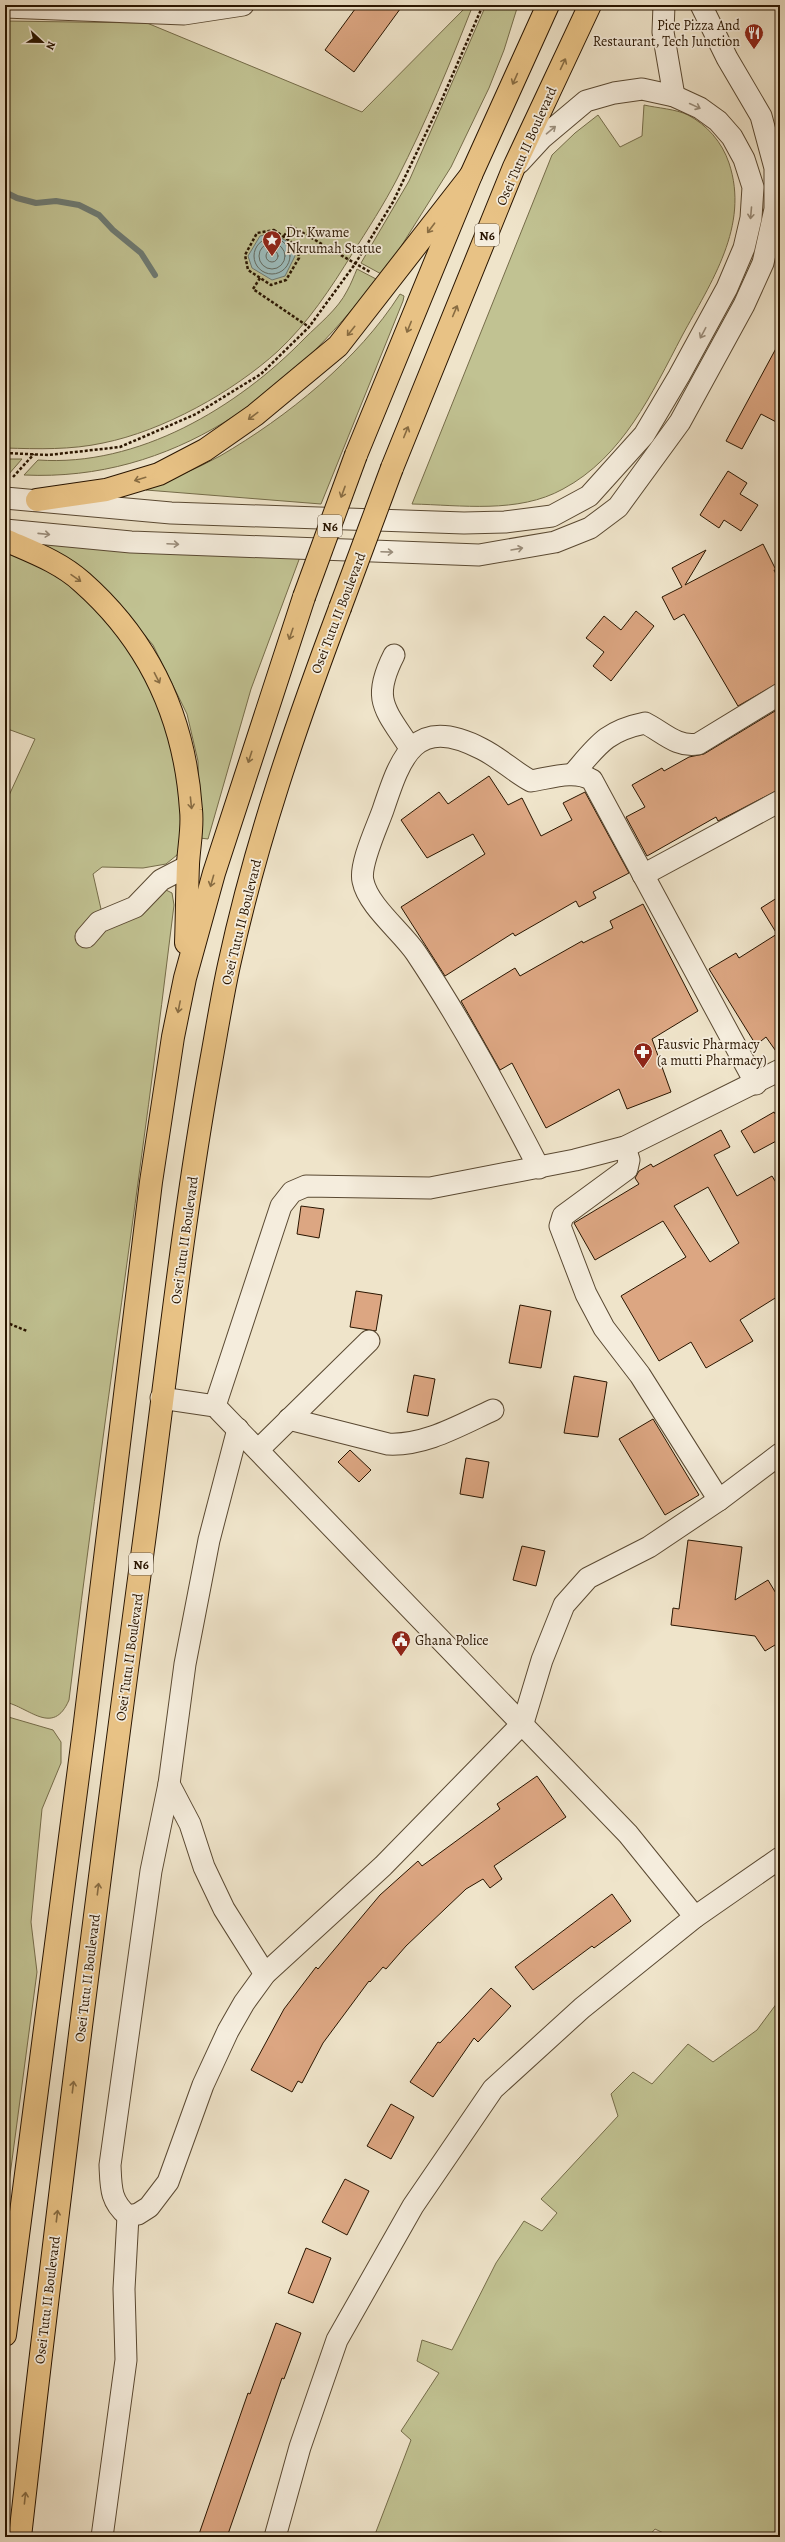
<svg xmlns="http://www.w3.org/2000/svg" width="785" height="2542" font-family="Alegreya,serif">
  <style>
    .green { fill: #c1c292; stroke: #756c49 }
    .water { fill: #9cbdbe; stroke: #6e7a72 }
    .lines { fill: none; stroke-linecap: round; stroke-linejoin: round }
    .shore { stroke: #62695f; stroke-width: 1 }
    .stream { stroke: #6e7a72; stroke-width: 6 }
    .building { fill: #dca682; stroke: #291500; fill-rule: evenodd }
    .minor-casing { stroke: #5a4932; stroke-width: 23 }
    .highway-casing { stroke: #291500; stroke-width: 24 }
    .path { stroke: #291500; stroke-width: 2.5; stroke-dasharray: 3 2; stroke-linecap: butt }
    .minor { stroke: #f5eddd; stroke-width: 21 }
    .highway { stroke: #e8c285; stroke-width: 22 }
    .highway-bridge-casing { stroke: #291500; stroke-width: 24; stroke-linecap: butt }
    .highway-bridge { stroke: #e8c285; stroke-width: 22 }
    .oneway { stroke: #886c42 }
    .oneway2 { stroke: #998c7a }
    .labels { text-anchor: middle; stroke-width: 3.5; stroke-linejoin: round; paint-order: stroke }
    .shield { fill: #f5eddd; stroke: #665642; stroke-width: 1 }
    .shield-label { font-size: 13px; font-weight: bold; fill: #291500 }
    .poi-label { font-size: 14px; fill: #291500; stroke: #f5eddd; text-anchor: start }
    .street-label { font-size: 14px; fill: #291500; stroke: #f5eddd }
  </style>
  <rect width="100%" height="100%" fill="#efe4ca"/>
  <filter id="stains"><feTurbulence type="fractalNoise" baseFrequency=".005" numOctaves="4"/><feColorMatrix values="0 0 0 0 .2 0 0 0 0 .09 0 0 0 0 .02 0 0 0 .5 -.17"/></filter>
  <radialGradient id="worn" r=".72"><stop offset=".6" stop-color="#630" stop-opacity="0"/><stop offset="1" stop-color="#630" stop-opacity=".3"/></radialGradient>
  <g class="green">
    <path d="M468 5H473C450 64 426 122 397 179 384 204 368 229 352 254 331 288 308 323 278 351 233 392 163 431 103 443 71 450 38 449 5 448V21L147 23 362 112Z"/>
    <path d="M486 5H518L504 50 489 88 451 167 383 275 361 263 409 181Z"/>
    <path d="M644 105C657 108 676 109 688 115 707 125 722 142 729 163 750 226 711 282 682 336 652 393 623 457 563 489 518 514 461 505 412 504L552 155 575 133 598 115 620 147 642 136Z"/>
    <path d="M357 269 376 279C291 393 173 482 24 475L38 460C138 467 237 408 305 338 319 324 338 309 347 291 351 284 354 276 357 269Z"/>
    <path d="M400 294 404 296 403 301 321 504 146 490C170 479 197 469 220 456 287 417 358 360 400 294Z"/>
    <path d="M5 459H22L8 475H5Z"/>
    <path d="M24 535 300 557 251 689 208 839 200 838 198 761 187 714 153 645 114 599Z"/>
    <path d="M5 548 51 570 89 598 143 668 175 741 185 838 177 855 166 864 143 868 102 867 93 874 101 909 79 941 164 889 172 893 174 905C142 1171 101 1435 69 1700 53 1737 29 1707 5 1702V804L35 739 5 728Z"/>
    <path d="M5 1716 53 1730 61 1742V1763L42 1809 31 1922 37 1972 5 2213Z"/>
    <path d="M780 1999V2537H672L655 2529 648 2537H374L411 2440 401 2431 439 2373 417 2361 422 2340 452 2350 496 2263 524 2221 542 2231 557 2213 541 2199 618 2116 611 2094 633 2072 652 2084 688 2044 713 2062 757 2030Z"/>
  </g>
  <path class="water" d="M273 233 293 245 295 256 285 276 272 280 252 268 248 256 260 236Z"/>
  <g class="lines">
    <g class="shore">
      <circle cx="272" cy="256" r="18"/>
      <circle cx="272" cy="256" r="13"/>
      <circle cx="272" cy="256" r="6"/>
    </g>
    <path class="stream" d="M5 192 17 198 36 203 56 201 79 205 99 215 113 230 141 253 155 275"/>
  </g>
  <g class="building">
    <path d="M358 5H403L354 72 325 50Z"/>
    <path d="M780 341V424L761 414 742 449 726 441Z"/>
    <path d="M728 471 747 483 740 494 758 505 741 531 724 520 719 528 700 515Z"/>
    <path d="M763 544 776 570H774L780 582V682L738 706 684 614 674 620 662 597 682 587 672 568 706 550 685 585Z"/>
    <path d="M636 611 654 626 611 681 593 666 604 652 586 638 604 616 621 630Z"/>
    <path d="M780 708V789L718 821 716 817 647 856 626 817 645 807 632 785 662 768 664 771 689 757 704 754Z"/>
    <path d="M489 776 508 805 522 798 541 836 572 820 563 803 585 792 629 873 593 892 596 898 579 907 576 901 515 936 513 933 445 976 401 907 485 854 473 834 427 858 401 820 439 792 448 804Z"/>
    <path d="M780 896V1057L766 1037 756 1045 709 969 736 953 739 958 777 934 761 908Z"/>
    <path d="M643 904 698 1011 652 1039 671 1092 627 1109 619 1089 546 1128 512 1063 500 1070 461 1001 515 968 520 976 582 941 583 943 613 928 610 921Z"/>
    <path d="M774 1112 780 1122V1139L754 1153 741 1131Z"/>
    <path d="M721 1130 730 1147 714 1155 737 1196 772 1176 780 1189V1295L740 1320 753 1341 706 1368 691 1342 659 1361 621 1296 686 1257 663 1221 595 1260 574 1223 639 1184 635 1178 639 1171 651 1164 653 1167ZM708 1187 739 1243 710 1262 674 1206Z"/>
    <path d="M301 1206 324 1209 319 1238 297 1234Z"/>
    <path d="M356 1291 382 1295 376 1331 350 1327Z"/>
    <path d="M520 1305 551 1311 541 1368 509 1363Z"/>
    <path d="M414 1375 435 1379 428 1416 407 1412Z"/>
    <path d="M574 1376 607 1382 598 1437 564 1433Z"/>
    <path d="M653 1419 699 1495 665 1515 619 1439Z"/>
    <path d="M350 1450 371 1470 359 1482 338 1462Z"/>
    <path d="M466 1458 489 1462 483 1498 460 1494Z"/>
    <path d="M688 1540 742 1547 735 1600 768 1580 780 1600V1642L765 1651 755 1636 671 1625 673 1608 679 1609Z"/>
    <path d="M522 1546 545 1551 536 1586 513 1580Z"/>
    <path d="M537 1776 566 1817 494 1866 502 1879 490 1888 483 1879 466 1889 406 1946 386 1969 383 1967 370 1982 369 1981 323 2043 302 2083 298 2081 292 2092 251 2070 284 2009 316 1967 318 1969 380 1895 418 1861 422 1866 500 1809 497 1804Z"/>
    <path d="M612 1894 631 1921 594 1948 592 1946 533 1990 515 1967Z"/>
    <path d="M491 1988 511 2006 478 2042 474 2038 433 2097 410 2082 438 2042 440 2043Z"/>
    <path d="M391 2104 414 2117 391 2159 367 2146Z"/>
    <path d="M345 2179 369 2191 347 2235 322 2222Z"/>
    <path d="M306 2248 331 2258 313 2303 288 2293Z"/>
    <path d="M276 2323 301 2333 284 2379 282 2378 227 2537H198L248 2393 250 2394Z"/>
  </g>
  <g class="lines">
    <g class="minor-casing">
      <g id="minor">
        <path d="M664 5 663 32 674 96"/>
        <path d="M5 7 184 14 243 5"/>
        <path d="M5 498 171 513 464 523 505 522 552 516 589 496 644 435 679 376 727 288 744 248 751 218 753 187 744 159 732 137 718 121 700 108 674 96 642 89 614 93 586 101 542 138 519 163"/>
        <path d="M5 530 131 542 479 555 555 542 590 528 618 507 680 422 744 305 763 263 775 209V168L761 116 727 58 701 5"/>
        <path d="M394 655C371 700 385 709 410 748"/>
        <path d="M573 774C598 745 606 731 645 723 663 732 677 748 698 744L780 694"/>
        <path d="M643 875 780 801"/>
        <path d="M86 937 99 922 135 907 161 880 188 866"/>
        <path d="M625 1147 629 1160 627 1169 563 1216 560 1226 586 1294 604 1328 640 1375 719 1500"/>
        <path d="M539 1168C501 1095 462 1022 416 953 402 932 368 906 363 881 359 865 377 827 383 810 401 756 415 714 482 749 500 758 514 772 531 781 550 778 575 769 592 780L756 1084"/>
        <path d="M161 1398 215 1406 628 1834 695 1917"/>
        <path d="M215 1406 281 1206 292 1192 306 1186 430 1188 575 1160 625 1147 780 1070"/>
        <path d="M289 1419 388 1444C425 1446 460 1425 493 1410"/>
        <path d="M238 1429 209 1540 185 1664 169 1784 151 1871 110 2165C111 2187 110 2201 128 2216L138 2214 149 2207 168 2182 203 2085 228 2031 244 2003 265 1974 383 1866 523 1723 542 1660 564 1605 588 1578 649 1547 719 1500 780 1454"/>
        <path d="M258 1450 369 1341"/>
        <path d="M169 1784 190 1824 204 1867 224 1909 265 1974"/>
        <path d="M102 2537 126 2360 124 2289 128 2216"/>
        <path d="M275 2537 300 2447 337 2340 413 2206 493 2089 582 2008 695 1917 780 1858"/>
      </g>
    </g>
    <g class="highway-casing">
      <g id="highway">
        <path d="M356 455 471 175 548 5"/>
        <path d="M392 468 514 167 590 5"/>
        <path d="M37 500 106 490 159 474 205 450 255 415 338 346 471 175"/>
        <path d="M5 540C32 552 60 562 82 582 150 642 185 720 191 810 193 827 189 846 188 864 187 890 187 916 186 943"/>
        <path d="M5 2335 84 1730 151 1182 173 1037 185 978 214 873 304 597"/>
        <path d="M20 2537C57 2207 99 1878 143 1549 165 1387 182 1223 211 1062 217 1029 222 997 229 965 256 841 296 725 340 608"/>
      </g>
    </g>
    <g class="path">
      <path d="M274 230 297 246 299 258 286 280 271 285 248 270 245 255 257 233Z"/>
      <path d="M284 236 291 226 370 272"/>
      <path d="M260 278 253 289 309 327"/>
      <path d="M5 453 48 455 120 447 196 414 261 374 309 327 355 264 393 202 439 106 483 5"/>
      <path d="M13 477 34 454"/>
      <path d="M5 1322 27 1331"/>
    </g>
    <use href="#minor" class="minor"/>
    <use href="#highway" class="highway"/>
    <g class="highway-bridge-casing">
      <g id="highway-bridge">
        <path d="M304 597 356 455"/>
        <path d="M340 608 392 468"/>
      </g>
    </g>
    <use href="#highway-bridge" class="highway-bridge"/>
  </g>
  <defs><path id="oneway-shaft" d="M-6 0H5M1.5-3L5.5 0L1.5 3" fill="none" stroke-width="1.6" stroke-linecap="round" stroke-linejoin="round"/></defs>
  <g class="oneway">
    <use href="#oneway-shaft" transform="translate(563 64) rotate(-65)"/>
    <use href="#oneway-shaft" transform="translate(515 79) rotate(114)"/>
    <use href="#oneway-shaft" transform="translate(431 228) rotate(127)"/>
    <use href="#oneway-shaft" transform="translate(455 311) rotate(-67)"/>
    <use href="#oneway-shaft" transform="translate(409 327) rotate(112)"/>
    <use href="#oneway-shaft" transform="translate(351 331) rotate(129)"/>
    <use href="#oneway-shaft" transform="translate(253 416) rotate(143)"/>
    <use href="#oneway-shaft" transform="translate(406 432) rotate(-68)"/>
    <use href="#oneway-shaft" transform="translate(140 479) rotate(163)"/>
    <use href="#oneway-shaft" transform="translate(343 492) rotate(110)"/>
    <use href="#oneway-shaft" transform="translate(76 578) rotate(35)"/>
    <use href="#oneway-shaft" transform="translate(291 634) rotate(109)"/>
    <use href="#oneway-shaft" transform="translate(157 678) rotate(63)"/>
    <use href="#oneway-shaft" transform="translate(250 757) rotate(108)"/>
    <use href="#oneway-shaft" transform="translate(191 803) rotate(84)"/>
    <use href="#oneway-shaft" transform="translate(212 881) rotate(106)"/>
    <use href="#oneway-shaft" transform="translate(179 1007) rotate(101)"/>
    <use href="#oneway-shaft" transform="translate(98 1889) rotate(-83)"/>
    <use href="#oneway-shaft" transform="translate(73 2087) rotate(-83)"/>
    <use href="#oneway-shaft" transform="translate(57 2216) rotate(-83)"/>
    <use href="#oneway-shaft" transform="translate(25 2498) rotate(-84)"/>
  </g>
  <g class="oneway2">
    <use href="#oneway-shaft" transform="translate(695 106) rotate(25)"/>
    <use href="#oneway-shaft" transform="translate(551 130) rotate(-40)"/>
    <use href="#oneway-shaft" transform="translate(751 213) rotate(95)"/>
    <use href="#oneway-shaft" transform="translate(703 333) rotate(118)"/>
    <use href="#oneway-shaft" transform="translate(44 534) rotate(6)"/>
    <use href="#oneway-shaft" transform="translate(173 544) rotate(3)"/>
    <use href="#oneway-shaft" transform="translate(517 549) rotate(-10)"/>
    <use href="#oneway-shaft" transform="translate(387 552) rotate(2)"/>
  </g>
  <defs>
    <g id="restaurant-pin" transform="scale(1)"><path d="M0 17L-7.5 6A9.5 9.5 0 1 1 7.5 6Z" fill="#8f2418" stroke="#f5eddd"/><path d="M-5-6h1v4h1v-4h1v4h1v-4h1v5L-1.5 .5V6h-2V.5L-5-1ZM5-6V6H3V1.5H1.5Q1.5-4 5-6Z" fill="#fff"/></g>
    <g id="sight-pin" transform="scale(1)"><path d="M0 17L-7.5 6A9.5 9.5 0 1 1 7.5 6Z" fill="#8f2418" stroke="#f5eddd"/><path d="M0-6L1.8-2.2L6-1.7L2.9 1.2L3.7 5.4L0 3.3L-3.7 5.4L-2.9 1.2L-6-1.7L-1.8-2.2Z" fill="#fff"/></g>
    <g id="pharmacy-pin" transform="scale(1)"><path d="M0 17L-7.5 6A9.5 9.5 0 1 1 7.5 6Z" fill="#8f2418" stroke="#f5eddd"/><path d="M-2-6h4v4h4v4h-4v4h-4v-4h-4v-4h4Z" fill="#fff"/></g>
    <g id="civic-pin" transform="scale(1)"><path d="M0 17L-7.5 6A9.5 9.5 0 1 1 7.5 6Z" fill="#8f2418" stroke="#f5eddd"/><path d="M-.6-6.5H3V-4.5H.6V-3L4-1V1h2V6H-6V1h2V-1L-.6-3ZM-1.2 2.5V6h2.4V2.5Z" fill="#fff"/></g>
  </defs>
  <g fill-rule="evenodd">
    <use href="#restaurant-pin" x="754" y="33"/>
    <use href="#sight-pin" x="272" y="240"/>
    <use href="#pharmacy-pin" x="643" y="1052"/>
    <use href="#civic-pin" x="401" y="1640"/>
  </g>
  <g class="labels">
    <g class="shield">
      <rect x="475" y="224" width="24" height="22" rx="3"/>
      <rect x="318" y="515" width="24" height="22" rx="3"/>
      <rect x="129" y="1553" width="24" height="22" rx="3"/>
    </g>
    <g class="shield-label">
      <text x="487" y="240">N6</text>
      <text x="330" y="531">N6</text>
      <text x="141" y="1569">N6</text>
    </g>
    <g class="poi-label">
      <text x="740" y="30" text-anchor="end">Pice Pizza And<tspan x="740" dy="16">Restaurant, Tech Junction</tspan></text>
      <text x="286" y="237">Dr. Kwame<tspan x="286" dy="16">Nkrumah Statue</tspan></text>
      <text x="657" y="1049">Fausvic Pharmacy<tspan x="657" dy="16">(a mutti Pharmacy)</tspan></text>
      <text x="415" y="1645">Ghana Police</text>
    </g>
    <g class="street-label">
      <text transform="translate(526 146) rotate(-66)" y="5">Osei Tutu II Boulevard</text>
      <text transform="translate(338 613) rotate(-69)" y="5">Osei Tutu II Boulevard</text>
      <text transform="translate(241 922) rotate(-76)" y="5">Osei Tutu II Boulevard</text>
      <text transform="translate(184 1240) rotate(-82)" y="5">Osei Tutu II Boulevard</text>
      <text transform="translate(129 1657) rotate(-82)" y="5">Osei Tutu II Boulevard</text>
      <text transform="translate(87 1978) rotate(-83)" y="5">Osei Tutu II Boulevard</text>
      <text transform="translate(47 2300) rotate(-83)" y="5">Osei Tutu II Boulevard</text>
    </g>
  </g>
  <rect width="785" height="2542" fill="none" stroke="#efe4ca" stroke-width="20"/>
  <rect x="6" y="6" width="773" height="2530" fill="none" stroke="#291500" stroke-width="2"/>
  <rect x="10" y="10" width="765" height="2522" fill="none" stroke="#291500"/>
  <g transform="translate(42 42) rotate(112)" stroke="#f5eddd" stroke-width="3" paint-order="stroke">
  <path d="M0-3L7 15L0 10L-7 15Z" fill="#291500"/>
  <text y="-6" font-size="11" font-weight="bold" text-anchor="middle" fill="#291500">N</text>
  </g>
  <rect width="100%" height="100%" filter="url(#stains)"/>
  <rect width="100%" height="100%" fill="url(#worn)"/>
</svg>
